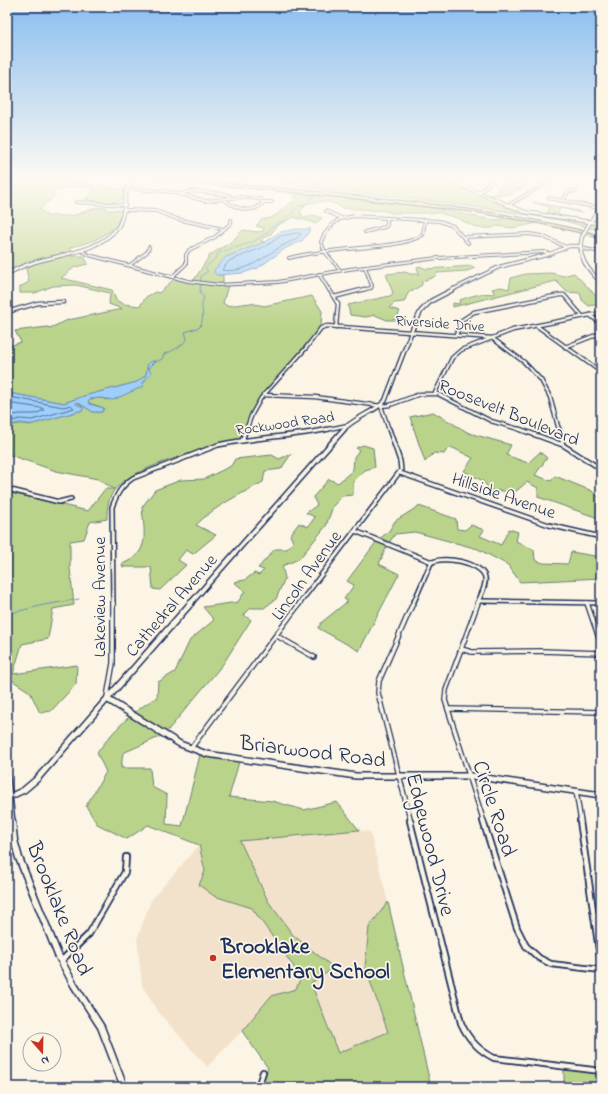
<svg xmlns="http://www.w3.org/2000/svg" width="608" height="1094" font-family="'Indie Flower',sans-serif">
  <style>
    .built { fill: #f3e2cb }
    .green { fill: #bad38a; stroke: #6a8174 }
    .water { fill: #9ecefa; stroke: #6a8ebc }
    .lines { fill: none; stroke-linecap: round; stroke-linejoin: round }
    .shore { stroke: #4f6f9c; stroke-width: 1 }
    .stream { stroke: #6a8ebc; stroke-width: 1 }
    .street-far4-casing { stroke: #1b2f5e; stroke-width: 4 }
    .street-far3-casing { stroke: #1b2f5e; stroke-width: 5 }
    .street-far2-casing { stroke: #1b2f5e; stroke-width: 6 }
    .street-far1-casing { stroke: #1b2f5e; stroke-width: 6 }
    .street-casing { stroke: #1b2f5e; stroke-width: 8 }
    .secondary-far4-casing { stroke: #1b2f5e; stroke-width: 4.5 }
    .secondary-far3-casing { stroke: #1b2f5e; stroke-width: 5.5 }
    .secondary-far2-casing { stroke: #1b2f5e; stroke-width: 7 }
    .secondary-far1-casing { stroke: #1b2f5e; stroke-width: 8 }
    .secondary-casing { stroke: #1b2f5e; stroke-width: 9 }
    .highway-casing { stroke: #1b2f5e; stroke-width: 2.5 }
    .street-far4 { stroke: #fcf5e5; stroke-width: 2 }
    .street-far3 { stroke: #fcf5e5; stroke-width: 2.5 }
    .street-far2 { stroke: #fcf5e5; stroke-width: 3 }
    .street-far1 { stroke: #fcf5e5; stroke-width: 3.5 }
    .street { stroke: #fcf5e5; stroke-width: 4.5 }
    .secondary-far4 { stroke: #fcf5e5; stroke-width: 2.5 }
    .secondary-far3 { stroke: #fcf5e5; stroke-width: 3 }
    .secondary-far2 { stroke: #fcf5e5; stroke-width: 4 }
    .secondary-far1 { stroke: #fcf5e5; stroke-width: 5 }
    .secondary { stroke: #fcf5e5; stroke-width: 6 }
    .highway { fill: #fedf80; fill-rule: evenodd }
    .secondary-bridge-casing { stroke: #1b2f5e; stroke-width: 4.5; stroke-linecap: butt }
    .secondary-bridge { stroke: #fcf5e5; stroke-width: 2.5 }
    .poi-dot { fill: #c8321e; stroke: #fcf5e5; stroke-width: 1.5 }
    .labels { text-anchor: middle; stroke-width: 3.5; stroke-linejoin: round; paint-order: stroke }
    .far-street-label { font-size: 15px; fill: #1b2f5e; stroke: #fcf5e5 }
    .street-label { font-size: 18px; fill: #1b2f5e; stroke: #fcf5e5 }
    .near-street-label { font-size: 22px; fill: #1b2f5e; stroke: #fcf5e5 }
    .near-poi-label { font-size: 22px; font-weight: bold; fill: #1b2f5e; stroke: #fcf5e5; text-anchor: start }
  </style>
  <rect width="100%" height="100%" fill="#fcf5e5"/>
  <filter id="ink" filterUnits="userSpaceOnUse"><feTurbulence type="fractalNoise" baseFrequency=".025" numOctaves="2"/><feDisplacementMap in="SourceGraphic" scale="8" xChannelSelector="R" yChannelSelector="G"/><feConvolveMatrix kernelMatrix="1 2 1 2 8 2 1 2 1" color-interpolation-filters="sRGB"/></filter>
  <g filter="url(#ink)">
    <g class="built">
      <path d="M359 830 370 832 388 902 369 927 365 967 388 1032 338 1053 311 982 333 968 293 935 268 901 240 841Z"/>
      <path d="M199 845 205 871 199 885 214 896 252 908 301 977 296 989 270 996 242 1031 207 1067 159 1013 142 986 137 939 151 900Z"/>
    </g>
    <g class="green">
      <path d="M16 178H64L77 182 124 190 123 199 109 203 85 199 95 189C80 185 68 186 53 192L55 195 40 209 48 216H72L95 208 106 207V210H123L115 228 95 240 70 248 71 256H84L88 264 75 267 61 278 112 290 116 300 123 304 140 306 146 297 155 292 159 293 175 278 189 281 194 280 210 255 231 242 243 230 258 232 263 231 264 228 256 226 262 219C279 220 281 205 294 202L295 196H299V194L291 193 434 208 492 220 503 219 504 218 538 223 513 228 496 226 493 228H477L457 218 440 213H391L386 211 342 208C332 199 312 201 301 206L305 207 300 211 303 217H307L313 215 322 218 315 224C309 220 301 220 294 217L276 226 271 234 263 238 261 241 265 242 226 257 218 275H223V283L228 285 223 303 227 306 250 303 264 306 312 296 322 311 321 326 258 402 242 441C212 446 135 466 116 488 108 497 107 508 107 519L90 522 84 539 70 541V568L74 605 53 609 48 639 22 644 13 674 77 665 76 684 51 711 40 713 30 692 7 677V492L88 511 105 489H114L98 479 56 471 7 454V425C15 426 20 422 29 425L83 410 76 404 77 402 93 412H102L104 408 89 403 88 401 90 399 101 398 107 400 124 394 142 385 150 373 148 363 146 375 137 382 84 396 64 403 14 394 7 395V347L21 342 15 331 47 327 50 328 68 320 122 309 109 304 110 293 76 285 53 286 35 293H20V287L29 282 25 264 7 273V182Z"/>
      <path d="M285 178H447C456 186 483 200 495 193 497 191 499 187 501 185 512 185 515 179 525 186L523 188H517L520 189 511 194 497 195 488 198C508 207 524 214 546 217L549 207 533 202 578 211 581 213 560 208 556 218 594 224 601 227V231L565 221 497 210 391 196 308 188 278 179Z"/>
      <path d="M420 266 426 269 472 266 475 268 467 271 437 273 434 277 422 281V285L408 293 404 302 394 303 389 308 400 311 396 320H387L375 315 366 317 350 315 348 305 390 296 393 293 386 274 405 272 410 274H419L417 267Z"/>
      <path d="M551 273 563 276 574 273 601 301V304L589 306 582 300 580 293 567 292 556 281 453 307V303L459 304 460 300C471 296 483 292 495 294L492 289 501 287 509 289 511 278 525 274Z"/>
      <path d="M433 412 469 433 511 445 506 455 528 463 540 452 547 458 535 475 551 481 555 476 592 491 601 499V519L538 497V488L527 482 515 492 490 490 483 481 464 471 473 458 453 448H448L444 454 434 453 425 462 410 417Z"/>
      <path d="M363 445 373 448 375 467 365 470 353 482V495L342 496 333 506 326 526 299 559 282 566 285 578 276 599 264 608H251L244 615 251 620 223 664 164 735 123 753 121 768H150L152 787 167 795 166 824 182 826 200 755 239 762 229 797 272 801 304 810 337 802 359 830 240 841 268 901 293 935 334 968 311 983 338 1053 388 1032 365 967 369 927 388 902 431 1087H260L268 1068 242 1031 271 996 296 989 301 977 252 908 214 896 199 885 205 871 199 845 148 825 127 839 97 824 86 806 106 772 97 753C114 729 132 712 157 697L158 682 175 672 190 640 214 620 203 607 238 602 245 591 234 582 245 580 254 573 259 575 264 570 258 568 275 549H287L293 542 290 535 299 523 308 527 315 517 306 513 317 505 313 497 329 479 338 483 353 470 354 457 359 450 356 448Z"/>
      <path d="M291 454 281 469 265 471 263 482C239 495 215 506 196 525L216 535 193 554 186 550 178 560 186 565 160 590 153 589 151 567H123L122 564C151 553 144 533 142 507L155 490 181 480 204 479 231 466 235 459 272 455 279 459Z"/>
      <path d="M419 506 456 519 457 529 465 530 471 525 484 530 480 536 501 545 509 529 518 532 516 541 534 550 535 560 543 563 568 564 571 552 601 557V578L520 582 508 565 478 549 415 532 395 534 387 546 379 564 399 574 359 651 318 628 322 622 348 601 344 599 354 585 347 581 377 541 389 531 395 521Z"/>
      <path d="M564 1067 601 1072V1087H564Z"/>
    </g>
    <g class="water">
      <path d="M297 229H311L303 240 286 248 258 268 243 273 218 275 215 274 214 270 226 257 265 242 280 232Z"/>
      <path d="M156 360 148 368 151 373 142 384 144 386 113 400 101 398 90 399 88 401 89 404 104 408 102 412H93L77 402 76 404 83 407V410L33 424C28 425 25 423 20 423 15 423 12 426 7 425V395L14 394 64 403 84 396 137 382 146 375 148 363Z"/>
    </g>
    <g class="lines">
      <g class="shore">
        <path d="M298 233 301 234C297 240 289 242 282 246 263 257 246 274 222 270L229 261 266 246 281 236Z"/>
        <path d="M7 398H15L63 407 71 405 74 408 32 420 20 419 7 422"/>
        <path d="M7 403 42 408 44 410 35 414H20L7 416"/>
      </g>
      <g class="stream">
        <path d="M316 189 314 187 318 178"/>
        <path d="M154 363 162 359 164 354C173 351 181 347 187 339L185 332 200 327C206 314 199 306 204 297L200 294 201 276 208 271 205 268 216 258 218 253 253 242 268 232 272 227 286 219 298 207 308 203 314 195"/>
        <path d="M7 614 44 605 79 599"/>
      </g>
      <g class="street-far4-casing">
        <g id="street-far4">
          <path d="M501 178 507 179"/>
          <path d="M569 178 579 180"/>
          <path d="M127 188 172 192 206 201 239 197 260 199 263 203C251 215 235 208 223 199"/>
          <path d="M479 193 494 178"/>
          <path d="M181 194 191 191 224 194 229 195 231 198"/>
          <path d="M549 198 599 208"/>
          <path d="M563 200 568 192 576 191"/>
          <path d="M76 202 125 205"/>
          <path d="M263 202H272"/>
          <path d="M507 206 545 184 549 178"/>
          <path d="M124 210 156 211 177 219 223 229"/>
          <path d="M326 211 341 218"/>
          <path d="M591 222 601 225"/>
          <path d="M365 232 385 227 387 225V219"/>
          <path d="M463 237 529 234 542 236 566 247"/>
          <path d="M580 248 601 252"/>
          <path d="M82 251 89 255 188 281 218 285 278 282 349 269 438 258 545 252 550 254"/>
          <path d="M289 258C315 251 342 250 369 247 387 245 407 244 423 235L425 219"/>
          <path d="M130 265 147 252 149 247"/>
          <path d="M340 270 325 252 321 242 324 235 333 224 340 219 354 216 439 221 453 226 468 243"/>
          <path d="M319 274 329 290"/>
          <path d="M172 277 186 264V255L189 250 215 237 231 223V220"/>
          <path d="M595 277 601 276"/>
          <path d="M361 290 371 288 372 286 365 267"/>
        </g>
      </g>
      <g class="street-far3-casing">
        <g id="street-far3">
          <path d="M329 289 338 304 336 327"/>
          <path d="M334 297 365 289"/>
          <path d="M7 312 38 303 63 302"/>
          <path d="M590 315 601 324"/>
          <path d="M7 317V323"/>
          <path d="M537 326 601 372"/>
          <path d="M456 335 462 320 474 312 560 295H564L582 316"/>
          <path d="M565 347 601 333"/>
          <path d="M435 393 452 358 461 350 513 330 601 313"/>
          <path d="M263 395 315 397 381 406 390 405 420 394H438L491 421 522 430"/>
          <path d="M381 406 389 430"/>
          <path d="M246 430 252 414 261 398 306 348 321 328 327 326 492 338 524 362 541 380 550 397 559 430"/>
          <path d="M324 430 348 425"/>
        </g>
      </g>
      <g class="street-far2-casing">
        <g id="street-far2">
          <path d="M519 429 563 445 601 469"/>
          <path d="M559 429 563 445"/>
          <path d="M242 441 246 429"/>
          <path d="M400 473 549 525 601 537"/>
          <path d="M7 489 59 502 71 499"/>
          <path d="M355 531 432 562"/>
          <path d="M479 601 601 603"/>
          <path d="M113 604 112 507C117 494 121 486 133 478L218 445C254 437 292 437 329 429"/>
          <path d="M299 604 401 470 400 461 389 429"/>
          <path d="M413 604 431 563C442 555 481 562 485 577 487 585 480 597 477 604"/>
        </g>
      </g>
      <g class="street-far1-casing">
        <g id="street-far1">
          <path d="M478 603 446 690 445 700 484 822"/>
          <path d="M587 603 601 644"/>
          <path d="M277 636 314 657"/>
          <path d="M461 649 472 652 541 651 601 653"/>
          <path d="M107 697 113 663V603"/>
          <path d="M448 709 601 712"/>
          <path d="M191 748 300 603"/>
          <path d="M576 791 581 822"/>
          <path d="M411 822 378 693 379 681 413 603"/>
        </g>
      </g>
      <g class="street-casing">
        <g id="street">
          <path d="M410 821 461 1023C468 1039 478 1050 494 1058L601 1071"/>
          <path d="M483 821 517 928 526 946 539 958 551 964 601 970"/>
          <path d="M580 821 601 964"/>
          <path d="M594 915 601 916"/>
          <path d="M62 960 89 934 125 872 126 857"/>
          <path d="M258 1087 263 1072"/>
        </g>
      </g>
      <g class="secondary-far4-casing">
        <g id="secondary-far4">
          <path d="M449 178 456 183 525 212 591 222"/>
          <path d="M589 224 601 206"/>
          <path d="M582 237C577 257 587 269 601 282"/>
          <path d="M7 274C16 269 25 265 35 262 62 254 99 252 118 227 128 212 121 192 133 178"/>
          <path d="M452 290 499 267 550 254 569 246H580"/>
        </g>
      </g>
      <g class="secondary-far3-casing">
        <path id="secondary-far3" d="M343 430C355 417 373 413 385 401L414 325 421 311 431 301 454 289"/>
      </g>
      <g class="secondary-far2-casing">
        <path id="secondary-far2" d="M190 604 344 429"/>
      </g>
      <g class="secondary-far1-casing">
        <g id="secondary-far1">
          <path d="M107 699 180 744 207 754 356 776H472L601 795"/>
          <path d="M7 778 12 822"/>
          <path d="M9 797 24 790 37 779 191 603"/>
        </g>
      </g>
      <g class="secondary-casing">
        <path id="secondary" d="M12 821 14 840 19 858 58 955 74 985 101 1027 124 1087"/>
      </g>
      <g class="highway-casing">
        <path id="highway" d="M151 178H165C250 186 335 193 419 203 480 211 541 219 601 236V238L579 232 540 223 477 212 364 199Z"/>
      </g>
      <use href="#street-far4" class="street-far4"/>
      <use href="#street-far3" class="street-far3"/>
      <use href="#street-far2" class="street-far2"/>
      <use href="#street-far1" class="street-far1"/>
      <use href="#street" class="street"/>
      <use href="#secondary-far4" class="secondary-far4"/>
      <use href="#secondary-far3" class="secondary-far3"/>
      <use href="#secondary-far2" class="secondary-far2"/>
      <use href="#secondary-far1" class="secondary-far1"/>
      <use href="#secondary" class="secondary"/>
      <use href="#highway" class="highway"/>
      <g class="secondary-bridge-casing">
        <path id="secondary-bridge" d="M582 237 589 224"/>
      </g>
      <use href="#secondary-bridge" class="secondary-bridge"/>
    </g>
  </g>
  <linearGradient id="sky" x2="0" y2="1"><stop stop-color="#8abeef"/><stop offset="0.54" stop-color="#fefaf3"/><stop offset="1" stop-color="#fefaf3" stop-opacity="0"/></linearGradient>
  <rect width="608" height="331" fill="url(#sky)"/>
  <circle class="poi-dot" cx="213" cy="958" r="4"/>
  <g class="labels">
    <g class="far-street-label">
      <text transform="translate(440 323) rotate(4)" y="5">Riverside Drive</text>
      <text transform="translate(285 423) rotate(-8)" y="5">Rockwood Road</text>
    </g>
    <g class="street-label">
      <text transform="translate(509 412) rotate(22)" y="6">Roosevelt Boulevard</text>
      <text transform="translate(504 495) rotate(19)" y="6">Hillside Avenue</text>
      <text transform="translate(306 575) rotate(-54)" y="6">Lincoln Avenue</text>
      <text transform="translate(99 597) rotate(-90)" y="6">Lakeview Avenue</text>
      <text transform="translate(171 605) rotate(-49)" y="6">Cathedral Avenue</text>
    </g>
    <g class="near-street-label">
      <text transform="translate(313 750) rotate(7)" y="8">Briarwood Road</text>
      <text transform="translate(496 808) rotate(72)" y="8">Circle Road</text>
      <text transform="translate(432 844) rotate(76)" y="8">Edgewood Drive</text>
      <text transform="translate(61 908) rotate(68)" y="8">Brooklake Road</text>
    </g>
    <g class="near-poi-label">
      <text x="221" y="953">Brooklake<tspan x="221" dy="25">Elementary School</tspan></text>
    </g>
  </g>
  <rect width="608" height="1094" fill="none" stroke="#fcf5e5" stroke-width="24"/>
  <rect x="12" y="12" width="584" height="1070" fill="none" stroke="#1b2f5e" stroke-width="1.5" filter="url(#ink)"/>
  <g transform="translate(42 1052) rotate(160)"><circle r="19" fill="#fcf5e5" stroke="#a2a6af"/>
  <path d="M0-3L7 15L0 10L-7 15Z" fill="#c8321e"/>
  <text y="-6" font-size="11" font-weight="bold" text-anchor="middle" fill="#1b2f5e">N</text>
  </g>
</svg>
